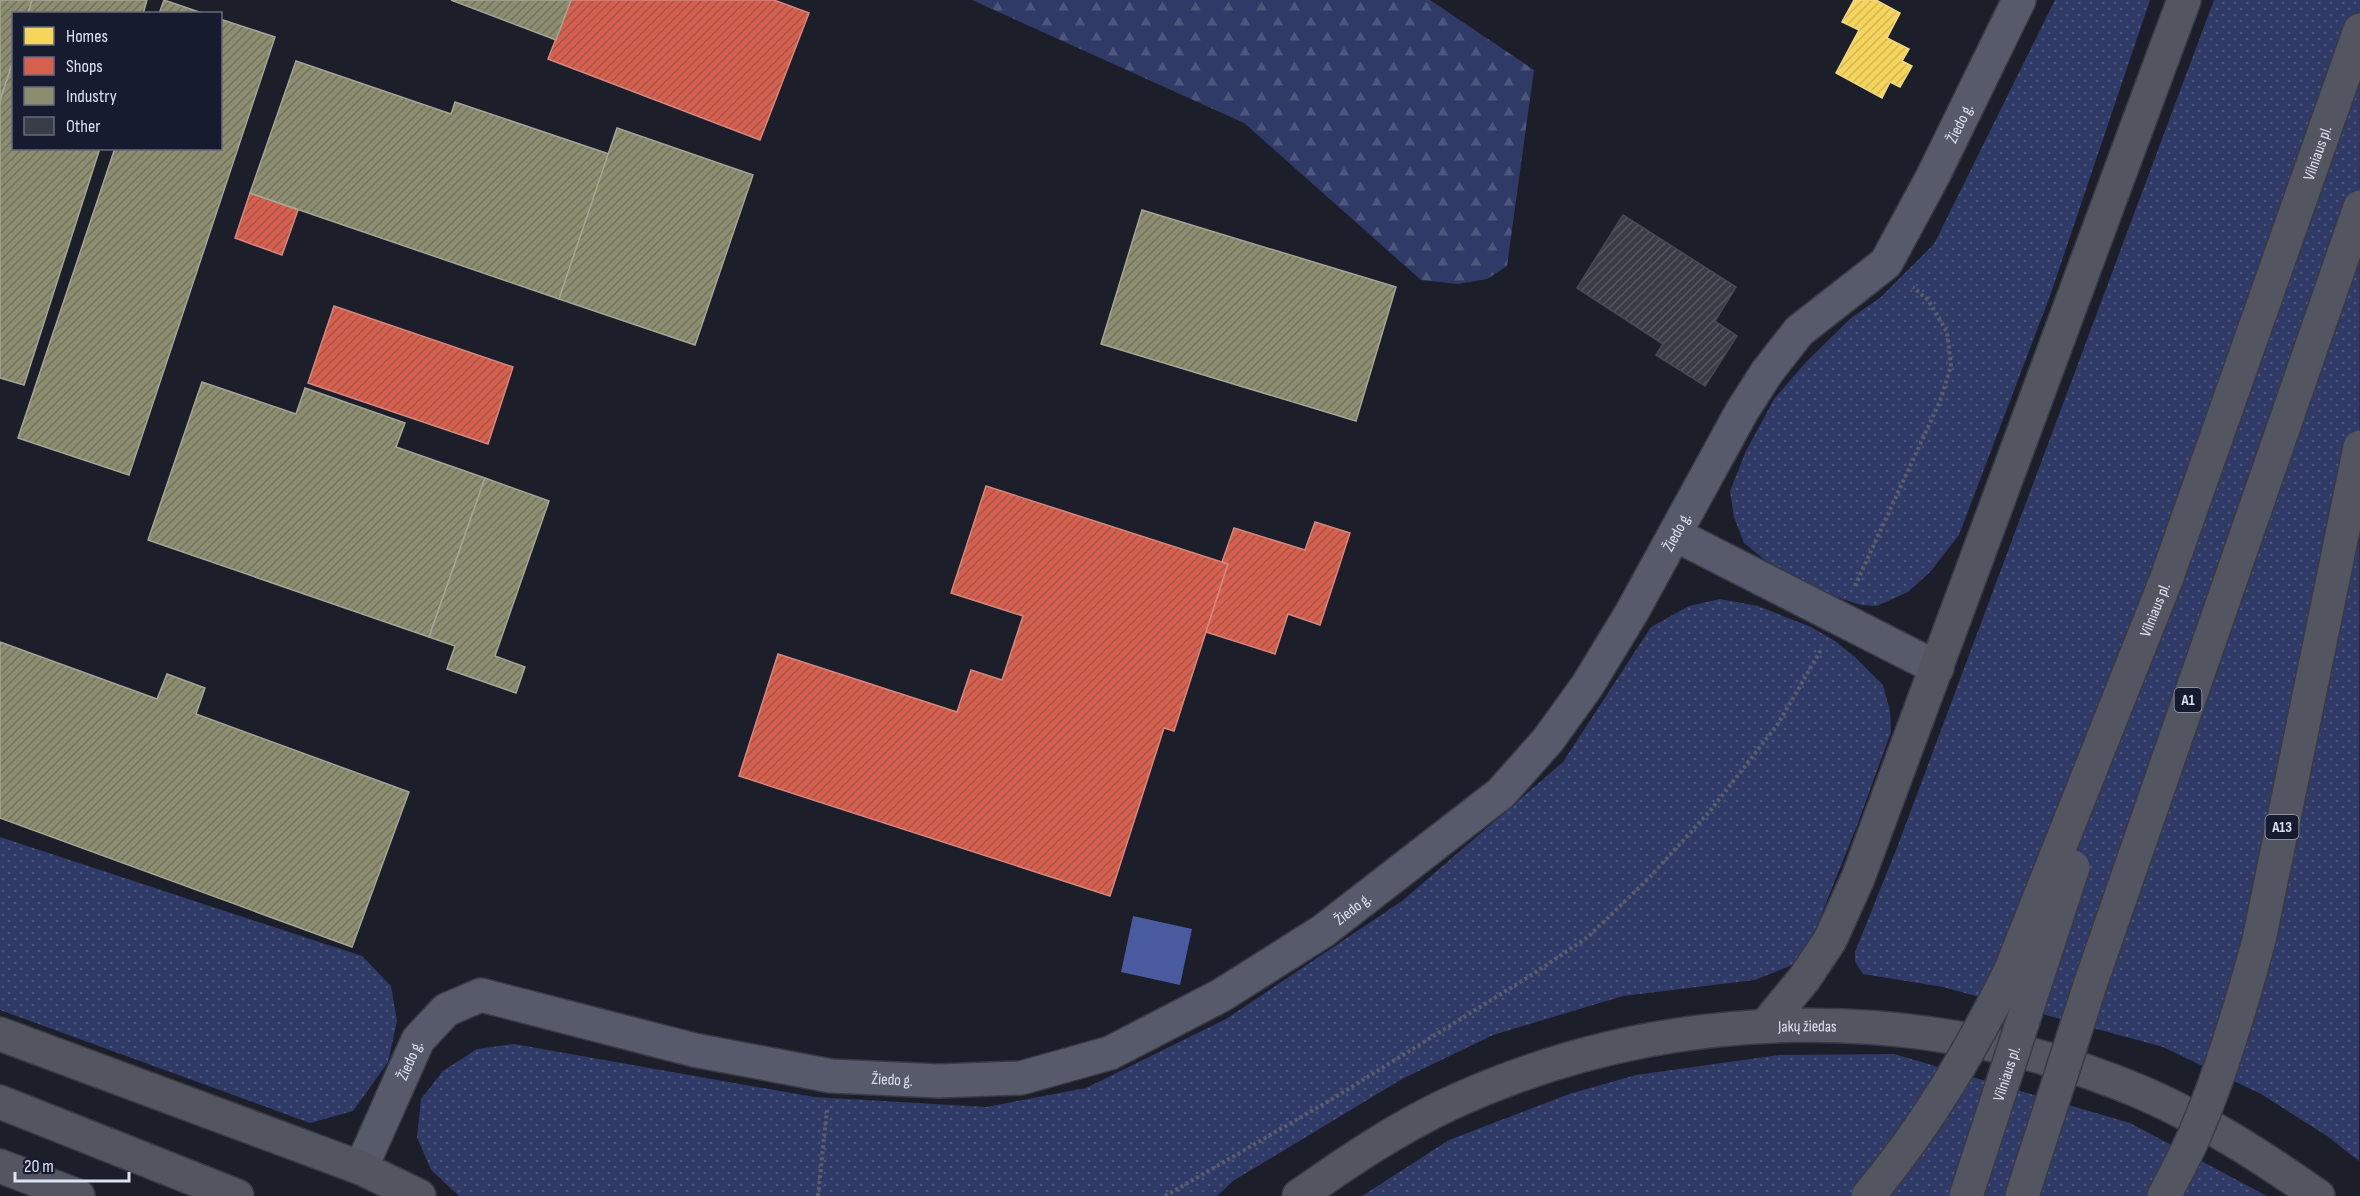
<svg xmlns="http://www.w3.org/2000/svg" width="2360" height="1196" font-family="'Sofia Sans Condensed',sans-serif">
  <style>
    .grass { fill: url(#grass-dots) }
    .forest { fill: url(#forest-firs) }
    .water { fill: #4a5a9f }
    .homes { fill: url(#homes-hatch); stroke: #efd989; stroke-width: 1.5 }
    .shops { fill: url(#shops-hatch); stroke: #d8877e; stroke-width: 1.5 }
    .industry { fill: url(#industry-hatch); stroke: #a5a695; stroke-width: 1.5 }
    .building { fill: url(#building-hatch); stroke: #474954; stroke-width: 1.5 }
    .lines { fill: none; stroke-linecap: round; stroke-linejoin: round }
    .minor-casing { stroke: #383a45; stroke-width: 36 }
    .highway-casing { stroke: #383a45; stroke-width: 36 }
    .path { stroke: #5a5e6b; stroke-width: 4; stroke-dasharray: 3 3; stroke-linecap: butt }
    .minor { stroke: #565a6b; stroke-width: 33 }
    .highway { stroke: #535561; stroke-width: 33 }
    .highway-bridge-casing { stroke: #383a45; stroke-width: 36; stroke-linecap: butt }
    .highway-bridge { stroke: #535561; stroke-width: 33 }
    .labels { text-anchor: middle; stroke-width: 6; stroke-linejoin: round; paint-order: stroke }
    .shield { fill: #161b30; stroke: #a2a7b7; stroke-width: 1.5 }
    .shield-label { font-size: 15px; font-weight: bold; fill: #dee3f1 }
    .street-label { font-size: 16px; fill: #dee3f1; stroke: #161b30 }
  </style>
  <defs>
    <pattern id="grass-dots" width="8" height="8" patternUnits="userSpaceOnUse" patternTransform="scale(1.5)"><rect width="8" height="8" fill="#2f3a67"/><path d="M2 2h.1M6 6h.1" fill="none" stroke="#4d567d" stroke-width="1.8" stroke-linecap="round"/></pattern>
    <pattern id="forest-firs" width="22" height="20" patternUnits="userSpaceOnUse" patternTransform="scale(1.5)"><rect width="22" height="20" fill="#2f3a67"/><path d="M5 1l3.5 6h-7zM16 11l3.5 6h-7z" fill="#4d567d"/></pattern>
    <pattern id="homes-hatch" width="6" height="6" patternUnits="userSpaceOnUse" patternTransform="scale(1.5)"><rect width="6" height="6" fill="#f6d55c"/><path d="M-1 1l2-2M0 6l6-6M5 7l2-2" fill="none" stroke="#d2b858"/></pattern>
    <pattern id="shops-hatch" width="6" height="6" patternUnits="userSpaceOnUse" patternTransform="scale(1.5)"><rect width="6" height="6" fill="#d6604d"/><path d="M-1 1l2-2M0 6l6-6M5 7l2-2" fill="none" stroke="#a3564b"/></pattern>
    <pattern id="industry-hatch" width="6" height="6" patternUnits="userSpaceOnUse" patternTransform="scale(1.5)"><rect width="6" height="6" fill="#8c8c6e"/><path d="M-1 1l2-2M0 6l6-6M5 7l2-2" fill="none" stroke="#727361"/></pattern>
    <pattern id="building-hatch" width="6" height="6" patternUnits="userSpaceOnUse" patternTransform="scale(1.5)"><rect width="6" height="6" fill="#3a3c46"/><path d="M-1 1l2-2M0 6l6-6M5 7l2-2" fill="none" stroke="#565861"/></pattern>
  </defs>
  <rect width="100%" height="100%" fill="#1c1e2a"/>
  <g class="grass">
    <path d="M2055 0H2150L2051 293 1959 535 1930 572 1908 592 1877 606 1861 605 1815 590 1771 565 1744 543 1734 517 1730 491 1746 451 1774 399 1806 362 1851 318 1881 297 1934 244Z"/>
    <path d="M2214 0H2360L2359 1161 2327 1136 2261 1094 2163 1047 1943 987 1863 974 1855 962V952L1898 845Z"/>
    <path d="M1720 599 1758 606 1811 627 1835 641 1855 657 1883 685 1890 711 1891 732 1858 823 1816 928 1797 963 1755 980 1623 996 1493 1035 1402 1079 1233 1181 1217 1196H459L431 1170 417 1137 421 1099 443 1071 477 1049 514 1044 814 1097 986 1107 1086 1088 1226 1019 1402 901 1563 762 1651 627 1689 606Z"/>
    <path d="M0 837 362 956 391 986 397 1021 388 1062 353 1111 310 1123 0 1010Z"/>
    <path d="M1894 1054 2130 1123 2267 1196H1362L1449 1140 1569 1094 1636 1075 1779 1055Z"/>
  </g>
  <path class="forest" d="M972 0H1430L1534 70 1507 266 1487 279 1458 284 1421 280 1244 123Z"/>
  <path class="water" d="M1133 916 1192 929 1180 985 1121 972Z"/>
  <path class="homes" d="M1854 0H1876L1900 13 1887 38 1909 49 1902 61 1912 66 1900 87 1890 82 1882 98 1836 73 1859 30 1842 22Z"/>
  <g class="shops">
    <path d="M571 0H774L809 13 760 140 548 59Z"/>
    <path d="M250 193 298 210 282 255 235 238Z"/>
    <path d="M334 306 513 367 488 444 308 383Z"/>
    <path d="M986 486 1228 564 1174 731 1164 728 1110 896 739 776 778 654 957 712 971 670 1002 680 1023 616 951 593Z"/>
    <path d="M1315 522 1350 533 1320 625 1288 614 1275 654 1206 632 1228 564 1222 562 1234 528 1305 550Z"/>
  </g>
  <g class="industry">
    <path d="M0 0H32L28 14H14V58L0 101Z"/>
    <path d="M32 0H147L143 14H28Z"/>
    <path d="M164 0 205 14H159Z"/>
    <path d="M451 0H571L556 40Z"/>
    <path d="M220 19 275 37 129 475 18 438 115 148H220Z"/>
    <path d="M14 58V148H100L24 385 0 378V101Z"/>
    <path d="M296 61 451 114 455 102 609 154 559 299 250 193Z"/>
    <path d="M617 128 753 175 695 345 559 299Z"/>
    <path d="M1142 210 1396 287 1356 421 1101 344Z"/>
    <path d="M202 382 296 414 305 388 405 423 396 447 485 478 429 637 148 540Z"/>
    <path d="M485 478 549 501 495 656 525 667 516 693 447 669 455 646 429 637Z"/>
    <path d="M0 642 157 699 167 674 205 688 196 714 409 792 352 947 0 818Z"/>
  </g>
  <path class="building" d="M1623 215 1736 287 1715 321 1737 336 1705 386 1656 355 1663 344 1577 288Z"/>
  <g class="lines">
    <g class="minor-casing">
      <g id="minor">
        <path d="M1676 535 1937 668"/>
        <path id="s1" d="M361 1168 418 1040 446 1010 481 995 694 1050 831 1076 939 1081 1021 1078 1110 1053 1220 996 1323 931 1501 793 1548 740 1587 686 1632 612 1742 411 1767 372 1799 331 1886 263 1933 176 2019 0"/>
      </g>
    </g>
    <g class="highway-casing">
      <g id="highway">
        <path id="s2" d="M2166 580 2360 30"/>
        <path d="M1766 1025 1804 979 1830 940 1858 878 2184 0"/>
        <path d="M0 1034 361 1168 419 1196"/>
        <path d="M0 1102 237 1196"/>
        <path d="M0 1166 78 1196"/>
        <path id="s3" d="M1299 1196C1347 1162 1396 1129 1449 1104 1667 1003 1922 999 2143 1093 2205 1120 2262 1157 2318 1196"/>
      </g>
    </g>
    <g class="path">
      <path d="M1855 586 1940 401 1951 366 1947 332 1928 300 1913 287"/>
      <path d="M818 1196 827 1110"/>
      <path d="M1165 1196 1329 1101 1533 974 1588 937 1648 879 1710 811 1778 724 1822 648"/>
    </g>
    <use href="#minor" class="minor"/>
    <use href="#highway" class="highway"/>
    <g class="highway-bridge-casing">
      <g id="highway-bridge">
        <path id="s4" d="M1868 1196C1926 1127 1970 1052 2010 972L2166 580"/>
        <path id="s5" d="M1966 1196 2073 867"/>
        <path d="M2022 1196 2090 985 2360 207"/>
        <path d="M2164 1196C2175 1175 2186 1155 2195 1134 2222 1071 2241 1006 2259 940L2360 447"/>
      </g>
    </g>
    <use href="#highway-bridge" class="highway-bridge"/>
  </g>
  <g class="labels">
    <g class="shield">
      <rect x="2174.5" y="688" width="27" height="24" rx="4.5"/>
      <rect x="2265.5" y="815" width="33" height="24" rx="4.5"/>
    </g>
    <g class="shield-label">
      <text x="2188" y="705">A1</text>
      <text x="2282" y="832">A13</text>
    </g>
    <g class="street-label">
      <text dy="6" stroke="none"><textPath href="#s1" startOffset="2152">Žiedo g.</textPath></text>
      <text dy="6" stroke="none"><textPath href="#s2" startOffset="453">Vilniaus pl.</textPath></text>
      <text dy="6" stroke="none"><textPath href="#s1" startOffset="1648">Žiedo g.</textPath></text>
      <text dy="6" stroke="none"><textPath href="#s4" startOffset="656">Vilniaus pl.</textPath></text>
      <text dy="6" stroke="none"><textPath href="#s1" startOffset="1144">Žiedo g.</textPath></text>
      <text dy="6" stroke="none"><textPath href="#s3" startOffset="546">Jakų žiedas</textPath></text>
      <text dy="6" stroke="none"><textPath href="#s1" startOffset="118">Žiedo g.</textPath></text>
      <text dy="6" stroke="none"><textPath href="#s5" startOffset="129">Vilniaus pl.</textPath></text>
      <text dy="6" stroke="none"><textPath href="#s1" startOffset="640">Žiedo g.</textPath></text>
    </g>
  </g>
  <rect x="12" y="12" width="210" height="138" fill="#161b30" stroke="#666b7d" stroke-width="1.5"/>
  <rect x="24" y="27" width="30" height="18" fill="#f6d55c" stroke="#666b7d" stroke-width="1.5"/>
  <text x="66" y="42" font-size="18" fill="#dee3f1">Homes</text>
  <rect x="24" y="57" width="30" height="18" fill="#d6604d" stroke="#666b7d" stroke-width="1.5"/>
  <text x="66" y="72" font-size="18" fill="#dee3f1">Shops</text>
  <rect x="24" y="87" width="30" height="18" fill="#8c8c6e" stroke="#666b7d" stroke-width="1.5"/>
  <text x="66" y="102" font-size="18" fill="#dee3f1">Industry</text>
  <rect x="24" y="117" width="30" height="18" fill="#3a3c46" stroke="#666b7d" stroke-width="1.5"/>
  <text x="66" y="132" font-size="18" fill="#dee3f1">Other</text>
  <path d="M15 1172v9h114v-9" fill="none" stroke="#dee3f1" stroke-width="3"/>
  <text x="24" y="1172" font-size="18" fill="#dee3f1" stroke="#161b30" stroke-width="4.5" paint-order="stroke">20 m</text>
</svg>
